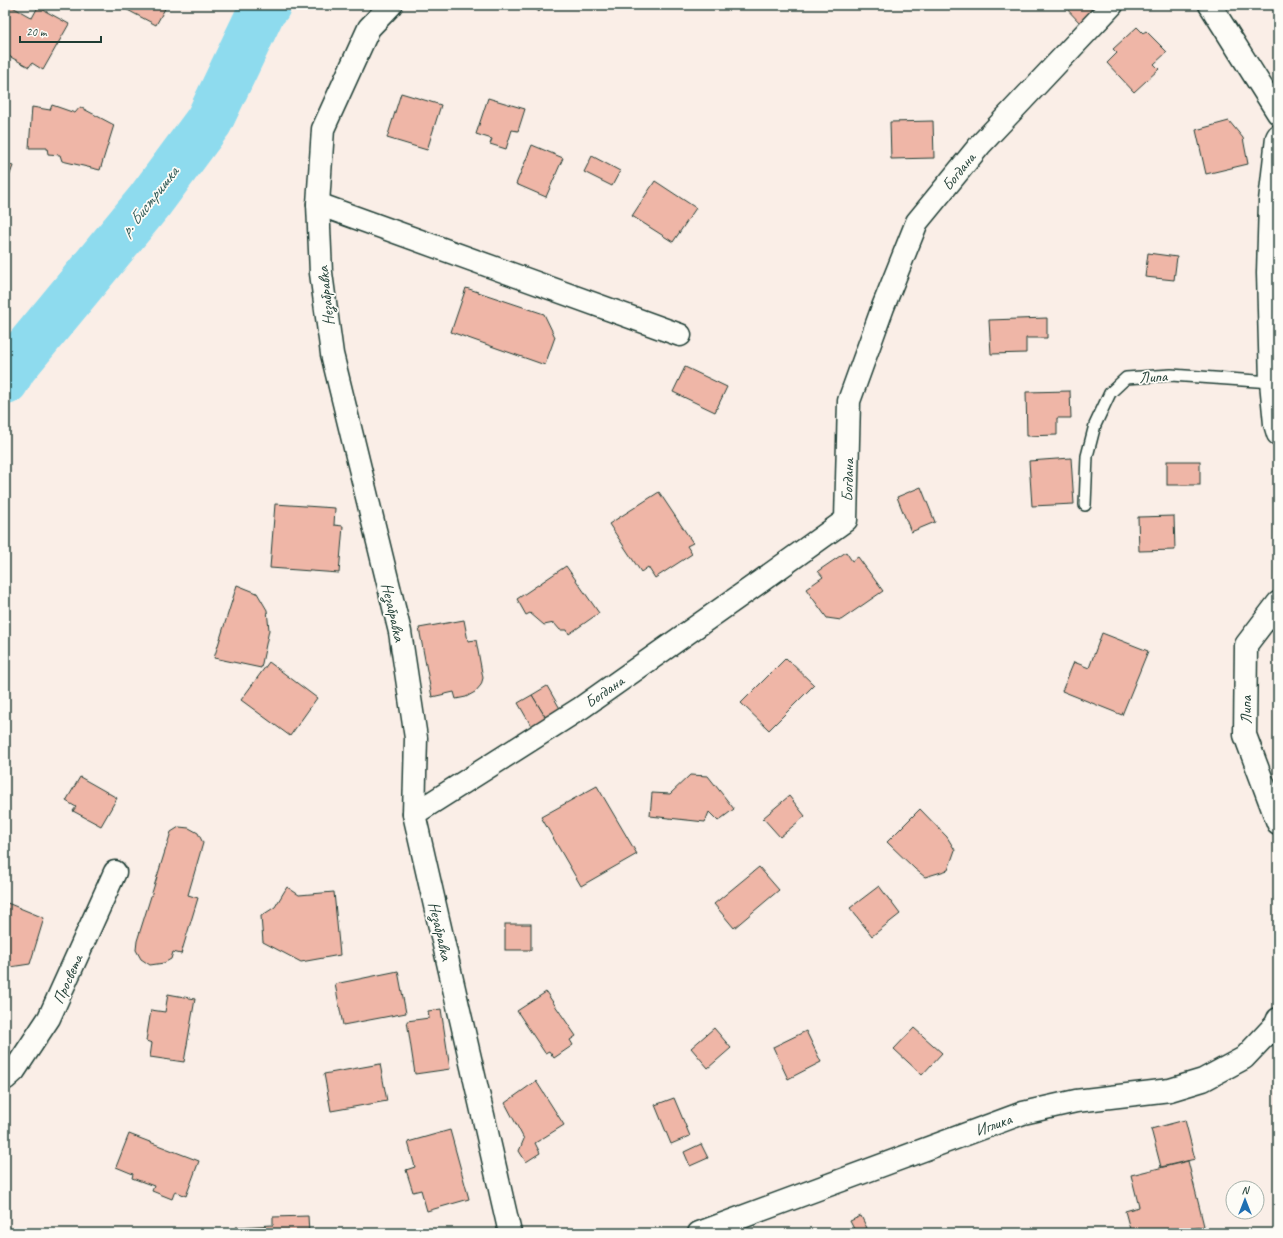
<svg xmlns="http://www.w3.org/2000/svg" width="1283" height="1238" font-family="Caveat,sans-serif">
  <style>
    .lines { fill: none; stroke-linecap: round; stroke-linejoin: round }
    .river { stroke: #8edbee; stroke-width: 48 }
    .building { fill: #efb6a7; stroke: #1f3d34 }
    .service-casing { stroke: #1f3d34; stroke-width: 14 }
    .minor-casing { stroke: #1f3d34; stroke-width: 25 }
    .service { stroke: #fdfcf7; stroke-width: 11 }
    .minor { stroke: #fdfcf7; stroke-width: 22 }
    .labels { text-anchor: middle; stroke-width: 3.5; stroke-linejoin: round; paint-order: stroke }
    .street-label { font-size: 16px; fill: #1f3d34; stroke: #fdfcf7 }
    .water-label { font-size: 17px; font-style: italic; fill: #355d59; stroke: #fdfcf7 }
  </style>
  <rect width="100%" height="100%" fill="#faeee7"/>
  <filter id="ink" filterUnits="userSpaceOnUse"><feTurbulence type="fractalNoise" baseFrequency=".025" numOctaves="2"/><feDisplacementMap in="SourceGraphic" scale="8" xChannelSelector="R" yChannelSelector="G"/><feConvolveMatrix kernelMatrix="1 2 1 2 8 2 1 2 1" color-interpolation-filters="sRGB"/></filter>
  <g filter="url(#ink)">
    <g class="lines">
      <path class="river" d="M5 381 13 367 149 202 209 121 262 10 267 5"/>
    </g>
    <g class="building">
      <path d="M9 5 32 18 38 7 69 24 43 70 32 63 29 67 5 54V13Z"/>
      <path d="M118 5H167L156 25Z"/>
      <path d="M531 5H544L539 12Z"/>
      <path d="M1063 5H1100L1081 24Z"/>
      <path d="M1137 27 1143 33 1146 31 1167 52 1154 64 1159 69 1134 92 1107 63 1117 53 1113 49Z"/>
      <path d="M401 93 441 105 427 150 387 138Z"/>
      <path d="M488 98 525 109 518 131 512 130 506 149 490 144 492 139 476 134Z"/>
      <path d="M52 105 75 113 80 107 114 125 100 170 62 161 60 155 48 154 47 148H29L32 107 50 110Z"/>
      <path d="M933 121 934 158 891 159 890 122Z"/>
      <path d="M1229 121 1243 138 1248 164 1206 174 1196 130Z"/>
      <path d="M532 145 563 158 546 197 516 184Z"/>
      <path d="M592 156 620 171 612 186 584 172Z"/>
      <path d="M5 163 13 166 6 185H5Z"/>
      <path d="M655 181 696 208 673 242 632 216Z"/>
      <path d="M1148 253 1177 257 1174 280 1145 277Z"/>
      <path d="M466 288 544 314 555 337 545 365 451 332Z"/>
      <path d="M1047 318V338H1026V353L991 354 989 320Z"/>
      <path d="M685 367 727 387 715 412 673 392Z"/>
      <path d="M1070 391 1071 418H1057V435L1027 436 1026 392Z"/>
      <path d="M1071 458 1074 504 1032 506 1029 461Z"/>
      <rect x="1167" y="461" width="33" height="24"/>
      <path d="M921 487 935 522 911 532 897 497Z"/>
      <path d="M659 492 693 543 687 546 692 554 655 578 648 567 641 572 609 524Z"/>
      <path d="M275 504 335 508 334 525 343 526 339 573 270 568Z"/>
      <path d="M1174 516 1175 550 1139 551 1138 517Z"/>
      <path d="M846 552 852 561 858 557 883 591 841 620 827 618 806 589 823 577 818 571Z"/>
      <path d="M566 566 599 613 569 634 567 630H560L554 623 544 625 530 613 526 615 517 599Z"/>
      <path d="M237 585 257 593 267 610 269 630 261 668 214 658Z"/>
      <path d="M464 620 468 641 476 640 483 678 481 685 475 692 466 697 456 699 454 692 432 697 419 628Z"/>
      <path d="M1102 633 1148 651 1122 715 1062 691 1074 662 1089 668Z"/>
      <path d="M786 658 814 685 769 730 741 703Z"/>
      <path d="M269 662 317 698 290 736 241 700Z"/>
      <path d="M547 686 562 712 547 720 532 695Z"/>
      <path d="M532 695 547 720 533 729 518 703Z"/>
      <path d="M690 775 708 776 734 809 718 821 709 812 705 822 650 816 652 793 670 794Z"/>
      <path d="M80 777 117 798 101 826 73 811 76 807 66 801Z"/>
      <path d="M597 786 637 854 581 886 541 817Z"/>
      <path d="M789 796 805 816 780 837 763 818Z"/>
      <path d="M920 809 947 837 955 850 948 870 925 877 915 869 887 842Z"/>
      <path d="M179 827 189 828 198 833 203 843 188 895 198 898 181 954 173 952 171 959 164 963 150 965 141 959 136 950 137 941 171 832Z"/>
      <path d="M759 867 779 890 734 928 714 904Z"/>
      <path d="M879 886 900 914 872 936 850 908Z"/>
      <path d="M287 887 299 895 334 892 340 955 301 962 263 942 261 916 275 907Z"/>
      <path d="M5 902 44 918 30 964 10 967 7 948 5 947Z"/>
      <rect x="505" y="924" width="26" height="26"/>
      <path d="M398 971 406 1013 343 1025 335 984Z"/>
      <path d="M546 992 576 1036 570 1040 573 1045 554 1058 549 1051 545 1053 517 1011Z"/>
      <path d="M168 994 195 999 184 1062 150 1057 152 1043 146 1041 151 1010 165 1012Z"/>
      <path d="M441 1009 450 1069 415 1074 407 1021 429 1018 428 1011Z"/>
      <path d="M714 1028 731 1048 708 1068 691 1048Z"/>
      <path d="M914 1028 942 1053 922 1075 894 1049Z"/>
      <path d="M806 1031 821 1062 788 1079 773 1047Z"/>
      <path d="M380 1064 387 1101 331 1111 324 1074Z"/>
      <path d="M536 1081 564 1125 535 1143 540 1153 526 1162 519 1151 524 1139 505 1103Z"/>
      <path d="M674 1098 690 1136 671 1144 655 1105Z"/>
      <path d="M1185 1120 1195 1159 1161 1167 1151 1129Z"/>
      <path d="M450 1130 469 1199 427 1211 421 1190 413 1192 406 1170 415 1167 408 1142Z"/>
      <path d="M129 1134 199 1161 186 1196 175 1191 172 1199 152 1191 154 1186 132 1178 133 1174 116 1167Z"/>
      <path d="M701 1144 708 1158 690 1166 684 1152Z"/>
      <path d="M1188 1161 1204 1226 1176 1233H1131L1125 1211 1139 1207 1131 1175Z"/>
      <path d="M308 1216 309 1233H236V1227L273 1225V1217Z"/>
      <path d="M861 1216 867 1228 858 1233H856L850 1221Z"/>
    </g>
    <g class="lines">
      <g class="service-casing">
        <path id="service" d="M1085 505 1087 456 1095 425 1110 393 1126 378 1171 375 1271 382"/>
      </g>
      <g class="minor-casing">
        <g id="minor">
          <path d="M391 5 369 28 323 129 318 204 321 273 332 354 400 632 416 738 414 814 510 1233"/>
          <path d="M1210 5 1278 113"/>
          <path d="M1278 136 1277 138 1270 201 1268 273 1271 382 1275 424 1278 434"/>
          <path d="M318 204 680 335"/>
          <path d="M1278 603 1246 645 1245 735 1278 823"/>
          <path d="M414 814 581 708 761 581 846 520 849 401 883 307 917 222 980 145 1112 5"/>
          <path d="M5 1079 14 1071 49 1018 115 872"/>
          <path d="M699 1233 1023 1113 1076 1101 1170 1090 1203 1080 1244 1058 1276 1024 1278 1019"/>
        </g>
      </g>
      <use href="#service" class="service"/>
      <use href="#minor" class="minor"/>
    </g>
  </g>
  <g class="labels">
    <g class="street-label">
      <text transform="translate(958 171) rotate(-51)" y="6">Богдана</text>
      <text transform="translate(325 296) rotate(-96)" y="6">Незабравка</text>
      <text transform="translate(1153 376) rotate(-3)" y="6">Липа</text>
      <text transform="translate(847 480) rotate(-88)" y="6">Богдана</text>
      <text transform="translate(394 612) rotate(77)" y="6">Незабравка</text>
      <text transform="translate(604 691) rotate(-35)" y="6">Богдана</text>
      <text transform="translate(1245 710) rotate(-90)" y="6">Липа</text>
      <text transform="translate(441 931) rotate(77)" y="6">Незабравка</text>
      <text transform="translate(67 979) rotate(-66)" y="6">Просвета</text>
      <text transform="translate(993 1124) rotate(-20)" y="6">Иглика</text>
    </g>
    <g class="water-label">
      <text transform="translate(149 201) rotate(-52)" y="6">р. Бистришка</text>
    </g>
  </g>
  <rect width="1283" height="1238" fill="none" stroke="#fdfcf7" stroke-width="20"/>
  <rect x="10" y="10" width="1263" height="1218" fill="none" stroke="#1f3d34" stroke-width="1.5" filter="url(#ink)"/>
  <g transform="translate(1245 1200)"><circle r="19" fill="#fdfcf7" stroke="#a4b0a9"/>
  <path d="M0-3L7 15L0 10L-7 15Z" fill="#1f6fb2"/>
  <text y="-6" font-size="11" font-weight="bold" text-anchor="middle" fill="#1f3d34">N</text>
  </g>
  <path d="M20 36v6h81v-6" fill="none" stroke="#1f3d34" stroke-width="2"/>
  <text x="26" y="36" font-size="12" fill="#1f3d34" stroke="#fdfcf7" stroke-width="3" paint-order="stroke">20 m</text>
</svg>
